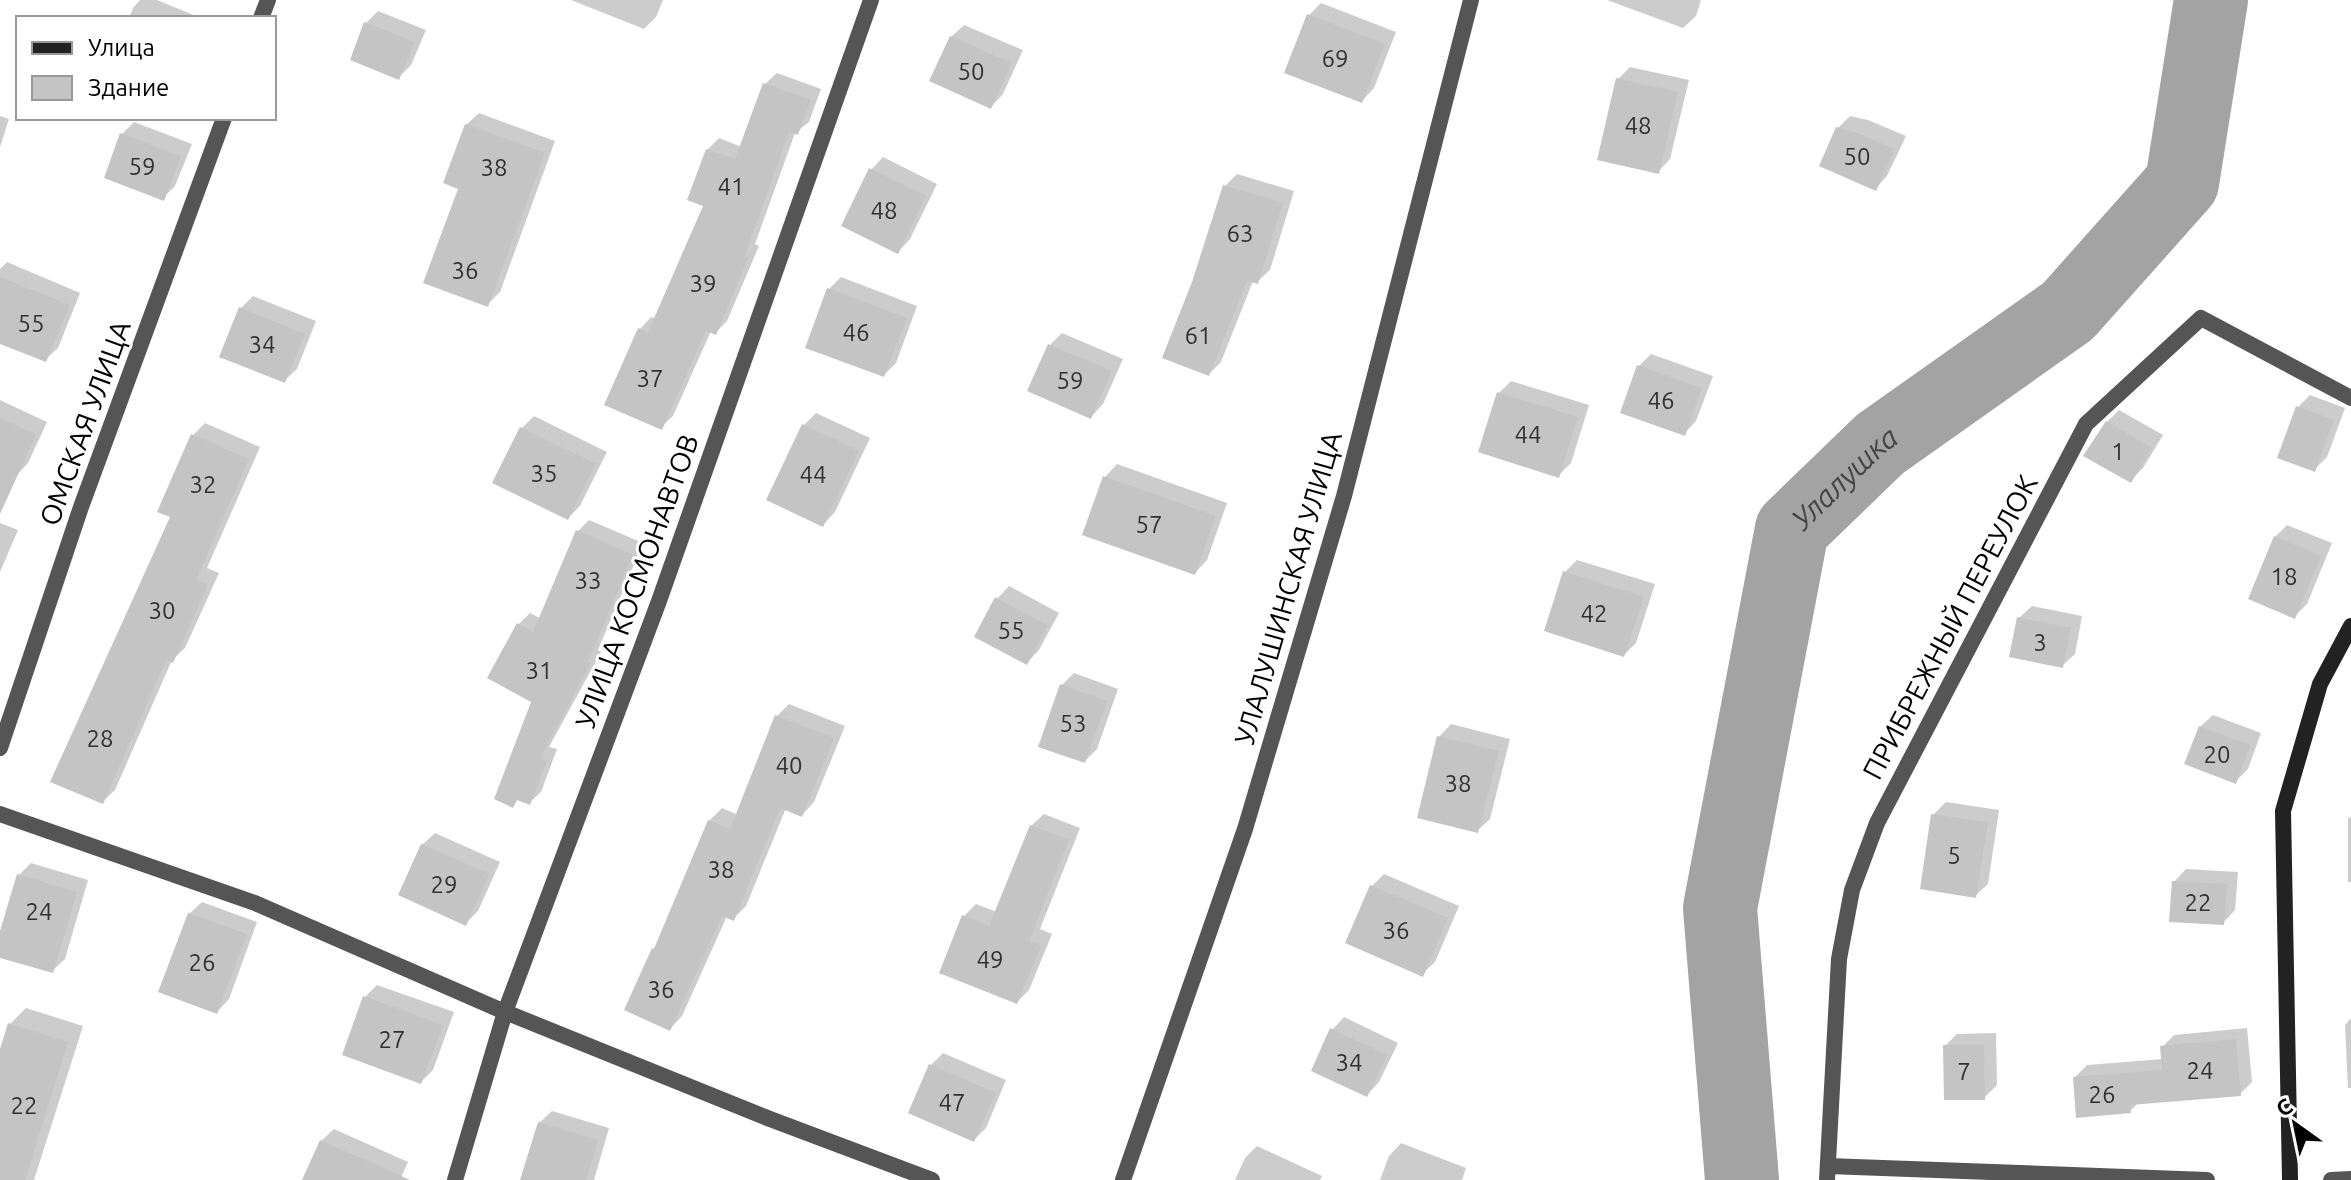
<svg xmlns="http://www.w3.org/2000/svg" width="2351" height="1180" font-family="Ubuntu,sans-serif">
  <style>
    .shadow { fill: #0003 }
    .lines { fill: none; stroke-linecap: round; stroke-linejoin: round }
    .river { stroke: #a3a3a3; stroke-width: 74 }
    .building { fill: #c4c4c4 }
    .lane { stroke: #555; stroke-width: 16 }
    .street { stroke: #555; stroke-width: 16 }
    .secondary { stroke: #222; stroke-width: 16 }
    .labels { text-anchor: middle; stroke-width: 6; stroke-linejoin: round; paint-order: stroke }
    .number-label { font-size: 24px; fill: #313131 }
    .street-label { font-size: 28px; fill: #000; stroke: #fff }
    .water-label { font-size: 30px; font-style: italic; fill: #444; stroke: #fff }
  </style>
  <rect width="100%" height="100%" fill="#fff"/>
  <g class="shadow">
    <path d="M140 0H157L201 18H129L133 8Z"/>
    <path d="M571 0H663L656 17 644 29Z"/>
    <path d="M1607 0H1701L1696 16 1683 28Z"/>
    <path d="M1321 3 1396 32 1374 88 1362 101 1309 15Z"/>
    <path d="M378 11 426 30 411 65 399 77 366 23Z"/>
    <path d="M964 25 1023 50 1003 94 991 107 951 37Z"/>
    <path d="M1630 67 1689 80 1670 159 1658 172 1618 79Z"/>
    <path d="M777 73 821 89 809 122 795 133 755 244 759 246 727 321 715 333 711 331 673 416 661 427 607 404 640 329 651 317 656 319 706 204 707 150 719 138 742 147 765 84Z"/>
    <path d="M479 113 555 141 500 292 488 304 460 187 466 125Z"/>
    <path d="M0 116 9 119 0 147Z"/>
    <path d="M1850 116 1868 120 1906 136 1887 176 1875 189 1838 128Z"/>
    <path d="M134 122 192 144 175 186 163 198 122 134Z"/>
    <path d="M883 157 937 184 910 239 898 252 871 170Z"/>
    <path d="M1237 174 1294 191 1270 270 1257 282 1253 281 1221 362 1209 374 1194 283 1225 186Z"/>
    <path d="M7 262 80 293 58 348 45 360 0 341V269Z"/>
    <path d="M841 277 917 306 896 363 884 375 829 289Z"/>
    <path d="M253 296 316 321 297 369 284 381 241 308Z"/>
    <path d="M1062 333 1123 359 1103 404 1091 417 1050 345Z"/>
    <path d="M1651 354 1713 376 1696 421 1684 434 1639 366Z"/>
    <path d="M1511 381 1589 405 1571 463 1559 475 1499 393Z"/>
    <path d="M2310 395 2345 408 2327 457 2315 469 2298 407Z"/>
    <path d="M0 400 47 422 28 463 16 476 0 468Z"/>
    <path d="M2119 410 2163 435 2143 468 2131 480 2107 422Z"/>
    <path d="M816 413 870 438 835 512 823 525 769 499 804 425Z"/>
    <path d="M534 416 607 452 580 506 568 518 522 428Z"/>
    <path d="M205 423 260 447 207 568 219 573 185 648 172 660 115 790 102 802 193 435Z"/>
    <path d="M1117 464 1227 503 1207 560 1195 573 1085 534 1105 477Z"/>
    <path d="M589 520 643 543 598 650 601 652 549 747 557 749 541 792 529 803 518 799 512 805 533 701 519 624 530 613 540 618 577 532Z"/>
    <path d="M0 523 18 530 0 572Z"/>
    <path d="M2287 525 2332 543 2307 604 2295 616 2275 537Z"/>
    <path d="M1577 560 1655 584 1636 643 1624 655 1565 572Z"/>
    <path d="M1009 586 1059 613 1039 650 1027 663 997 599Z"/>
    <path d="M2032 606 2082 616 2075 654 2062 666 2019 618Z"/>
    <path d="M1074 673 1118 689 1097 749 1085 761 1062 685Z"/>
    <path d="M789 704 845 726 814 802 802 815 786 808 746 906 733 919 727 916 682 1016 670 1029 654 949 709 821 722 808 738 815 777 716Z"/>
    <path d="M2213 715 2261 733 2248 769 2236 781 2200 727Z"/>
    <path d="M1451 724 1510 739 1490 819 1477 831 1419 816 1439 737Z"/>
    <path d="M1946 802 1999 810 1988 884 1975 896 1933 815Z"/>
    <path d="M1044 814 1080 828 1040 929 1052 934 1029 990 1017 1002 964 916 976 904 997 912 1031 826Z"/>
    <path d="M2351 816V882H2348V819Z"/>
    <path d="M435 833 500 862 478 911 466 923 422 845Z"/>
    <path d="M31 863 88 880 65 959 52 971 0 955V938L19 875Z"/>
    <path d="M2186 869 2238 872 2235 910 2223 923 2174 882Z"/>
    <path d="M1384 874 1459 906 1435 962 1422 974 1372 886Z"/>
    <path d="M202 902 257 922 229 999 217 1012 189 914Z"/>
    <path d="M377 985 454 1012 433 1070 421 1082 365 997Z"/>
    <path d="M26 1008 83 1026 34 1180H0V1055L10 1024Z"/>
    <path d="M1344 1017 1398 1043 1379 1082 1367 1095 1332 1030Z"/>
    <path d="M2351 1018V1088H2348L2345 1025Z"/>
    <path d="M2247 1028 2252 1082 2240 1094 2139 1102 2130 1111 2075 1077 2087 1065 2163 1059 2162 1047 2174 1035Z"/>
    <path d="M1996 1033 1997 1085 1984 1098 1945 1046 1957 1034Z"/>
    <path d="M943 1053 1006 1080 986 1128 974 1140 931 1065Z"/>
    <path d="M552 1111 609 1128 594 1180H522L539 1123Z"/>
    <path d="M334 1129 408 1162 400 1180H305L321 1141Z"/>
    <path d="M1401 1143 1466 1168 1462 1180H1380L1389 1156Z"/>
    <path d="M1257 1146 1322 1176 1320 1180H1235L1245 1158Z"/>
  </g>
  <g class="lines">
    <path class="river" id="s1" d="M1742 1180 1720 908 1792 529 1880 444 2068 311 2182 183 2211 0"/>
  </g>
  <g class="building">
    <path d="M1307 14 1385 44 1362 103 1284 73Z"/>
    <path d="M364 22 415 42 399 80 350 60Z"/>
    <path d="M950 36 1012 63 991 109 929 81Z"/>
    <path d="M1616 78 1678 92 1659 174 1597 160Z"/>
    <path d="M763 83 811 100 798 135 789 132 745 255 749 257 716 335 706 331 662 430 604 405 638 328 648 332 703 206 687 200 706 149 735 159Z"/>
    <path d="M465 124 545 153 488 307 423 283 458 189 443 183Z"/>
    <path d="M1836 127 1855 132 1895 149 1876 191 1819 166Z"/>
    <path d="M120 133 181 156 164 201 104 178Z"/>
    <path d="M869 168 926 196 898 254 841 226Z"/>
    <path d="M1223 185 1283 203 1258 284 1247 281 1209 376 1162 358 1192 282Z"/>
    <path d="M0 277 70 305 46 362 0 344Z"/>
    <path d="M827 288 907 318 884 377 805 348Z"/>
    <path d="M239 307 305 334 285 383 219 357Z"/>
    <path d="M1048 344 1112 371 1091 419 1027 391Z"/>
    <path d="M1637 365 1702 388 1685 436 1620 413Z"/>
    <path d="M1497 392 1578 417 1559 478 1478 452Z"/>
    <path d="M2296 406 2334 420 2315 472 2277 458Z"/>
    <path d="M0 418 36 435 0 514Z"/>
    <path d="M2106 421 2152 448 2131 483 2083 456Z"/>
    <path d="M802 424 859 451 823 527 766 500Z"/>
    <path d="M520 427 596 464 568 520 492 483Z"/>
    <path d="M191 434 249 459 196 580 208 585 173 663 166 660 103 804 50 782 170 517 157 512Z"/>
    <path d="M1103 476 1216 516 1195 575 1082 535Z"/>
    <path d="M576 530 633 555 588 662 591 663 540 758 547 761 530 805 517 800 513 808 494 799 531 702 487 678 517 623 533 632Z"/>
    <path d="M2274 536 2321 556 2295 619 2248 599Z"/>
    <path d="M1563 571 1644 597 1624 657 1544 631Z"/>
    <path d="M995 597 1048 626 1027 665 974 637Z"/>
    <path d="M2017 617 2071 628 2063 668 2009 657Z"/>
    <path d="M1060 684 1107 701 1085 763 1038 747Z"/>
    <path d="M775 715 834 738 802 817 780 808 734 921 722 916 670 1031 624 1010 652 948 654 949 708 820 730 829Z"/>
    <path d="M2199 726 2250 745 2236 784 2184 764Z"/>
    <path d="M1437 736 1499 751 1478 833 1417 818Z"/>
    <path d="M1931 814 1988 822 1976 898 1920 889Z"/>
    <path d="M1030 825 1069 840 1029 941 1041 946 1017 1004 939 973 962 915 989 926Z"/>
    <path d="M421 844 489 874 466 926 398 895Z"/>
    <path d="M17 874 77 892 53 973 0 958V931Z"/>
    <path d="M2172 881 2227 884 2224 925 2169 922Z"/>
    <path d="M1370 885 1448 918 1423 977 1345 943Z"/>
    <path d="M188 913 247 934 217 1014 158 992Z"/>
    <path d="M363 996 443 1025 421 1084 342 1055Z"/>
    <path d="M8 1023 68 1042 25 1180H0V1049Z"/>
    <path d="M1330 1028 1387 1055 1367 1097 1311 1071Z"/>
    <path d="M2236 1039 2241 1096 2130 1105 2131 1113 2076 1118 2073 1077 2162 1070 2160 1046Z"/>
    <path d="M1943 1045H1984L1985 1100H1944Z"/>
    <path d="M929 1064 996 1093 974 1142 908 1113Z"/>
    <path d="M538 1122 598 1140 586 1180H520Z"/>
    <path d="M320 1140 410 1180H302Z"/>
  </g>
  <g class="lines">
    <g class="lane">
      <path d="M0 814 255 903 505 1012 770 1119 932 1180"/>
      <path d="M1828 1166 2207 1180"/>
    </g>
    <g class="street">
      <path d="M261 18 268 0"/>
      <path d="M0 748 81 507 224 118"/>
      <path d="M455 1180 505 1012 659 601 871 0"/>
      <path d="M1123 1180 1245 829 1344 496 1471 0"/>
      <path d="M1827 1180 1839 959 1852 890 1877 823 2086 424 2201 318 2351 398"/>
      <path d="M2331 1180 2351 1179"/>
    </g>
    <path class="secondary" d="M2290 1180 2283 811 2320 684 2351 626"/>
  </g>
  <g class="labels">
    <g class="number-label">
      <text x="1335" y="67">69</text>
      <text x="971" y="80">50</text>
      <text x="1638" y="134">48</text>
      <text x="1857" y="165">50</text>
      <text x="142" y="175">59</text>
      <text x="494" y="176">38</text>
      <text x="731" y="195">41</text>
      <text x="884" y="219">48</text>
      <text x="1240" y="242">63</text>
      <text x="465" y="279">36</text>
      <text x="703" y="292">39</text>
      <text x="31" y="332">55</text>
      <text x="856" y="341">46</text>
      <text x="1198" y="344">61</text>
      <text x="262" y="353">34</text>
      <text x="650" y="387">37</text>
      <text x="1070" y="389">59</text>
      <text x="1661" y="409">46</text>
      <text x="1528" y="443">44</text>
      <text x="2118" y="460">1</text>
      <text x="544" y="482">35</text>
      <text x="813" y="483">44</text>
      <text x="203" y="493">32</text>
      <text x="1149" y="533">57</text>
      <text x="2284" y="585">18</text>
      <text x="588" y="589">33</text>
      <text x="162" y="619">30</text>
      <text x="1594" y="622">42</text>
      <text x="1011" y="639">55</text>
      <text x="2040" y="651">3</text>
      <text x="539" y="679">31</text>
      <text x="1073" y="732">53</text>
      <text x="100" y="747">28</text>
      <text x="2217" y="763">20</text>
      <text x="789" y="774">40</text>
      <text x="1458" y="792">38</text>
      <text x="1954" y="864">5</text>
      <text x="721" y="878">38</text>
      <text x="444" y="893">29</text>
      <text x="2198" y="911">22</text>
      <text x="39" y="920">24</text>
      <text x="1396" y="939">36</text>
      <text x="990" y="968">49</text>
      <text x="202" y="971">26</text>
      <text x="661" y="998">36</text>
      <text x="392" y="1048">27</text>
      <text x="1349" y="1071">34</text>
      <text x="2200" y="1079">24</text>
      <text x="1964" y="1080">7</text>
      <text x="2102" y="1103">26</text>
      <text x="952" y="1111">47</text>
      <text x="24" y="1114">22</text>
    </g>
    <g class="street-label">
      <text transform="translate(85 423) rotate(-70)" y="10">ОМСКАЯ УЛИЦА</text>
      <text transform="translate(637 581) rotate(-70)" y="10">УЛИЦА КОСМОНАВТОВ</text>
      <text transform="translate(1288 588) rotate(-74)" y="10">УЛАЛУШИНСКАЯ УЛИЦА</text>
      <text transform="translate(1950 627) rotate(-62)" y="10">ПРИБРЕЖНЫЙ ПЕРЕУЛОК</text>
    </g>
    <g class="water-label">
      <text dy="10" stroke="none"><textPath href="#s1" startOffset="732">Улалушка</textPath></text>
    </g>
  </g>
  <rect x="16" y="16" width="260" height="104" fill="#ffffff" stroke="#999999" stroke-width="2"/>
  <rect x="32" y="42" width="40" height="12" fill="#222222" stroke="#999999" stroke-width="2"/>
  <text x="88" y="56" font-size="24" fill="#000000">Улица</text>
  <rect x="32" y="76" width="40" height="24" fill="#c4c4c4" stroke="#999999" stroke-width="2"/>
  <text x="88" y="96" font-size="24" fill="#000000">Здание</text>
  <g transform="translate(2295 1124) rotate(327)" stroke="#ffffff" stroke-width="6" paint-order="stroke">
  <path d="M0-6L14 30L0 20L-14 30Z" fill="#000000"/>
  <text y="-12" font-size="22" font-weight="bold" text-anchor="middle" fill="#000000">С</text>
  </g>
</svg>
